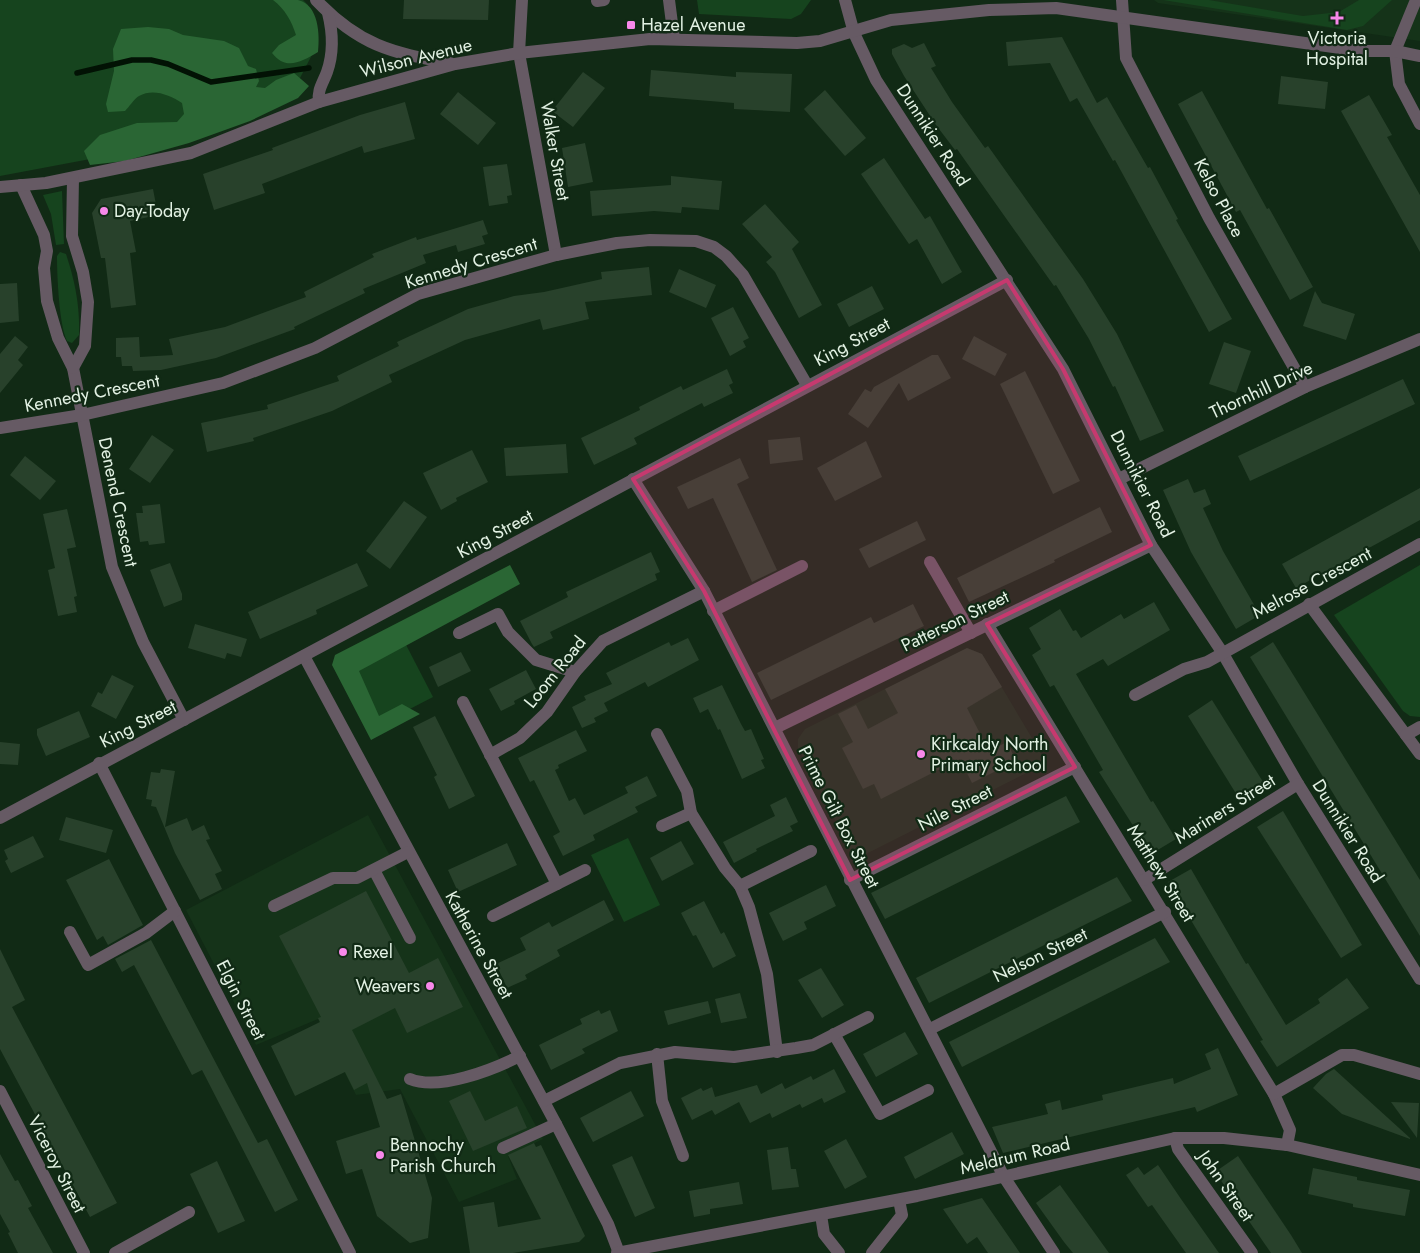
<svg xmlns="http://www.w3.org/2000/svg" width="1420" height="1253" font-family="Jost,sans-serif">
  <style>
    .built { fill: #153319 }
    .green { fill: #16441e }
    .forest { fill: #2a6634 }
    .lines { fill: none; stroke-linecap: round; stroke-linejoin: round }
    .stream { stroke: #021204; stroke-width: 5.5 }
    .building { fill: #28412b }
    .minor { stroke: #665a64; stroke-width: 12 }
    .marked { fill: #c7396f; fill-opacity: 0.2; stroke: #c7396f; stroke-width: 4; stroke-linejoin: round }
    .poi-dot { fill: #f888ea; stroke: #112a15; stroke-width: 2 }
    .labels { text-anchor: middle; stroke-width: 4.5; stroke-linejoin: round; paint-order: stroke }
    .poi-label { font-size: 18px; fill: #e2f1e3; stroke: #112a15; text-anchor: start }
    .street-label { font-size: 18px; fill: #e2f1e3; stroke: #112a15 }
  </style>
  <rect width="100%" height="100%" fill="#112a15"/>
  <g class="built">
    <path d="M1154 0H1420V41L1158 3Z"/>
    <path d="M967 648 982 654 1045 760 1042 765 860 857 853 855 798 748V739L805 729Z"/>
    <path d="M368 815 543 1139 508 1156 517 1179 459 1202 400 1089 356 1095 318 1019 256 1045 186 910Z"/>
  </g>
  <g class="green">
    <path d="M0 0H303L308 5 317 45 299 80 186 141 0 176Z"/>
    <path d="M697 0H811L801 14 791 19 699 14Z"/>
    <path d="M1163 0H1209L1303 16 1339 12 1359 0H1392L1363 26 1347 30Z"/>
    <path d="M62 191 64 244 56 245 51 214 43 195Z"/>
    <path d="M60 252 66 254C75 281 80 306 79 335L72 343 67 341C59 325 57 276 57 256Z"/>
    <path d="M1420 565V717L1410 716 1403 711 1334 615Z"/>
    <path d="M403 639 433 697 375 727 345 669Z"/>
    <path d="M628 838 660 905 624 922 591 855Z"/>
  </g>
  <g class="forest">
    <path d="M273 0C281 0 290 0 298 0 319 5 320 35 318 52 301 62 286 71 272 53L279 45 296 35C292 22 285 9 273 0Z"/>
    <path d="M148 27 169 29 183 35 224 41 239 48 248 66 256 69 259 81 256 87 265 88 276 80 294 73 309 86 298 98 250 121 189 143 125 161 90 165 84 151 100 135 137 123 177 122 184 114 182 103C170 95 153 88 139 96 134 99 129 107 125 111L108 112 106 104 114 71 113 49 121 29Z"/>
    <path d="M510 565 520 584 359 671 379 716 402 704 420 714 371 740 332 665 335 655Z"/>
  </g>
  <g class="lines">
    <path class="stream" d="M77 73 132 60H151L168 64 211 82 309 68"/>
  </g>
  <g class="building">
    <path d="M404 0H489L488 20 403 19Z"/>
    <path d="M1062 37 1097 103 1107 97 1148 168 1150 167 1178 219 1176 220 1232 319 1209 332 1115 160 1113 161 1077 98 1070 102 1050 63 1008 66 1006 42Z"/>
    <path d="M924 43 936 66 931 68 952 102 985 148 988 146 1030 205 1083 279 1117 334 1164 431 1140 441 1115 386 1113 387 1089 339 1056 285 1054 286 957 149 955 150 936 125 904 76 892 54V49L904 44 912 48Z"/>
    <path d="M651 70 736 77V72L792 74 790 112 734 109V103L649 96Z"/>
    <path d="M583 72 605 88 573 127 552 111Z"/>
    <path d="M1281 76 1328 82 1325 109 1278 104Z"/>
    <path d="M825 90 866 138 845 156 804 109Z"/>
    <path d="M1202 91 1267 209 1269 208 1313 287 1290 300 1240 210 1236 212 1178 104Z"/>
    <path d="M458 92 496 123 478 145 440 114Z"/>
    <path d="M1369 95 1392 135 1387 137 1420 195V252L1341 111Z"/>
    <path d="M405 102 415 139 364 153 362 146 262 184 265 193 214 210 203 174 273 150 272 148 360 115Z"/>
    <path d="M585 143 593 182 568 187 562 148Z"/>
    <path d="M884 158 925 219 930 216 962 272 942 284 917 239 909 244 861 174Z"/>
    <path d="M507 164 512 195 507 196 508 203 489 206 483 167Z"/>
    <path d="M671 176 722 181 719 210 682 207 681 213 654 211 592 216 590 191 671 185Z"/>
    <path d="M153 189 158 215 130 221 136 252 130 253 136 305 111 308 105 258H101L92 213 101 199Z"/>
    <path d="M765 204 799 242 792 249 822 305 799 318 775 272 766 262 772 257 742 224Z"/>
    <path d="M483 220 488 234 482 236 485 244 458 252 456 245 423 255 426 263 363 289 365 293 294 327 295 329 216 358 161 370 133 371 132 366H122L121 357H116V338L139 337 140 357 173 355 169 339 225 327 306 297 304 292 374 257 372 254 416 237 417 240Z"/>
    <path d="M649 267 652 295 585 302 589 319 543 330 540 319 465 340 389 375 392 382 332 411 253 438 254 441 207 452 201 423 268 409 267 405 339 381 337 376 399 346 397 342 468 309 514 296 544 292 602 279 601 272Z"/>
    <path d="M679 269 716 285 706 308 669 292Z"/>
    <path d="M17 283 19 321 0 323V284Z"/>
    <path d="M872 286 884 309 849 327 837 304Z"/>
    <path d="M1315 291 1322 303 1355 314 1346 340 1303 326Z"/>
    <path d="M733 307 749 338 743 341 746 347 730 356 711 318Z"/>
    <path d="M15 336 28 347 18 360 23 365 0 393V354Z"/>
    <path d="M974 336 1007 354 995 376 962 359Z"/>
    <path d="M1224 342 1251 351 1236 393 1209 384Z"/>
    <path d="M932 355H938L951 378 908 401 899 383 868 428 848 414 865 389 871 392 874 387Z"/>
    <path d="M727 369 733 383 729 385 733 393 704 407 702 403 634 438 637 444 594 465 581 438 640 410 639 407 681 386 683 390Z"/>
    <path d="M1025 371 1080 481 1053 494 1000 384Z"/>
    <path d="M1403 379 1415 404 1250 481 1238 456Z"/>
    <path d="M152 435 174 450 150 483 129 469Z"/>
    <path d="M800 437 803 460 770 464 768 440Z"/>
    <path d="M866 441 882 477 835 501 817 468Z"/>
    <path d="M566 444 568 473 506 476 504 448Z"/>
    <path d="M472 450 488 482 456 498 457 501 441 510 423 473Z"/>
    <path d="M25 456 56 481 40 500 10 475Z"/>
    <path d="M740 458 749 478 737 484 777 570 752 582 713 498 688 509 677 487Z"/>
    <path d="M1188 479 1194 493 1205 489 1211 504 1203 508 1223 551 1260 615 1236 629 1191 552 1163 490Z"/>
    <path d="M1420 488V520L1296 588 1282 564Z"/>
    <path d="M404 501 427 517 390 569 366 551Z"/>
    <path d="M160 504 165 543 149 545 148 541 140 542 136 513H143L142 506Z"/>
    <path d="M1100 507 1112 532 1054 560 1055 562 969 602 957 578Z"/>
    <path d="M67 509 76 547 67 549 77 596 74 597 77 612 58 616 48 570 55 568 43 514Z"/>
    <path d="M917 521 926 540 869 568 859 549Z"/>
    <path d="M651 552 660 572 655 574 657 580 550 632 553 638 534 647 532 644 520 621 568 597 566 592Z"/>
    <path d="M170 563 182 594V600L164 607 150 570Z"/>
    <path d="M357 563 368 586 316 610 317 614 260 639 248 612Z"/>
    <path d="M1154 602 1170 630 1108 666 1103 659 1076 674 1151 802 1153 801 1176 839 1151 854 1099 772 1103 770 1054 685 1050 687 1032 655 1041 649 1029 628 1060 609 1073 631 1076 630 1081 638 1121 614 1124 619Z"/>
    <path d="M913 604 924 626 771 700 757 673 871 617 874 623Z"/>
    <path d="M195 624 247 639 241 657 227 653 225 659 188 648Z"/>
    <path d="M688 638 699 660 648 687 645 682 604 703 608 711 594 718 596 722 582 728 572 707 586 700 584 696 612 684 606 673 669 642 671 646Z"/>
    <path d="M1273 642 1420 880V936L1250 657Z"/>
    <path d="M967 648 982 654 1002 687 967 708 989 751 1007 742 1016 761 972 783 960 759 881 799 874 784 863 789 842 748 853 742 838 714 856 705 868 729 898 713 885 689Z"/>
    <path d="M461 652 471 671 438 687 429 667Z"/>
    <path d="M526 670 536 689 514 701 515 704 501 711 489 689Z"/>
    <path d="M112 675 134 686 116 719 91 706 98 692 102 694Z"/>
    <path d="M722 685 741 724 745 731 751 729 764 759 761 760 765 768 742 779 720 729 718 730 708 709 700 713 693 698Z"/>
    <path d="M1212 700 1265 785 1240 800 1188 716Z"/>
    <path d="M79 711 90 737 46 756 37 735V729Z"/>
    <path d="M435 716 475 796 449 809 434 777 437 775 413 727Z"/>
    <path d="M576 730 587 751 558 765 559 768 555 770 569 801 575 798 584 815 628 793 625 787 647 776 657 796 635 807 638 812 593 835 595 840 563 856 553 836 560 832 534 780 530 782 518 758Z"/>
    <path d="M0 742 20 744 18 765 0 764Z"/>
    <path d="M161 769 175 771 165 827 187 818 192 831 204 825 210 839 206 840 222 871 215 874 222 889 200 900 175 853 156 807 151 806 152 800 146 799 151 772 160 773Z"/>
    <path d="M1066 796 1080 822 885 919 871 893Z"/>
    <path d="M786 797 798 822 790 826 793 831 756 849 757 851 734 863 723 842 775 816 770 805Z"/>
    <path d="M1283 811 1362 945 1341 958 1257 827Z"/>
    <path d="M66 817 113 830 106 853 59 840Z"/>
    <path d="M33 836 44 857 11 873 5 861 8 859 4 850Z"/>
    <path d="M681 841 694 864 662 881 650 858Z"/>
    <path d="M507 843 517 865 458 892 448 870Z"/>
    <path d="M109 859 143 925 108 945 103 936 97 940 66 880Z"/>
    <path d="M1191 869 1246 964 1248 963 1286 1025 1320 1003 1318 999 1347 978 1369 1008 1277 1067 1260 1041 1263 1040 1168 882Z"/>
    <path d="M1117 877 1132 901 929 1003 916 978Z"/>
    <path d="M826 885 836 906 804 922 807 929 783 941 769 913Z"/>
    <path d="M366 891 409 973 438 958 463 1007 407 1033 395 1008 352 1030 387 1099 401 1094 432 1198 428 1238 410 1243 377 1216 362 1169 346 1174 336 1141 380 1127 367 1083 354 1090 345 1072 295 1096 271 1046 320 1022 318 1018 321 1017 279 936Z"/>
    <path d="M604 900 614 920 557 950 560 956 525 975 527 979 507 988 496 964 526 950 520 938 549 922 552 927Z"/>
    <path d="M704 901 721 934 724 932 736 956 713 968 696 935 693 936 681 913Z"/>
    <path d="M1155 938 1170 962 962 1067 949 1042Z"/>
    <path d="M151 940 258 1143 267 1139 298 1200 275 1212 202 1070 192 1075 134 965 122 972 115 959Z"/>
    <path d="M0 949 25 1000 12 1007 117 1203 90 1217 0 1049Z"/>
    <path d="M821 968 844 1005 822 1018 798 980Z"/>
    <path d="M740 993 747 1018 721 1023 715 999Z"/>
    <path d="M708 1001 711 1013 668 1025 664 1011Z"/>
    <path d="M599 1010 601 1014 610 1010 618 1031 582 1049 585 1053 551 1070 539 1045 582 1024 580 1019Z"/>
    <path d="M905 1032 918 1054 876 1077 863 1054Z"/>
    <path d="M1218 1048 1238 1095 1197 1112 1195 1107 1003 1153 992 1127 1048 1114 1045 1104 1060 1100 1062 1110 1103 1100 1102 1095 1173 1078 1174 1084 1211 1069 1205 1054Z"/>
    <path d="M834 1069 846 1092 824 1103 822 1098 802 1108 800 1104 772 1118 770 1113 750 1123 739 1102 715 1115 712 1110 692 1120 681 1098 701 1088 703 1091 712 1087 715 1097 757 1085 761 1094 782 1083 785 1089 811 1076 813 1080Z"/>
    <path d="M1334 1069 1410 1138V1139L1342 1114 1313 1088 1326 1074Z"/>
    <path d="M470 1091 485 1121 517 1106 527 1128 473 1151 449 1101Z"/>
    <path d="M631 1091 644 1116 593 1142 580 1118Z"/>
    <path d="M1391 1102 1419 1103 1417 1138Z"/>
    <path d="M952 1132 964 1154 915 1179 904 1157Z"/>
    <path d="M846 1139 867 1177 845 1189 824 1151Z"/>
    <path d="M534 1143 536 1147 541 1145 585 1236 579 1242 513 1253H470L463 1207 494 1202 498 1227 541 1219 508 1155Z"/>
    <path d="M788 1147 791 1169H796L799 1187 772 1190 767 1150Z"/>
    <path d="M0 1154 15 1181 18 1180 32 1206 28 1208 53 1253H18L8 1233 10 1232 0 1214Z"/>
    <path d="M632 1156 655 1208 635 1217 612 1165Z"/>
    <path d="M1238 1156 1291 1235 1302 1253H1271L1215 1172Z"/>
    <path d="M217 1161 245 1221 218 1233 190 1174Z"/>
    <path d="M1158 1165 1181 1199 1219 1253H1186L1152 1205 1148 1207 1126 1175 1138 1167 1144 1175Z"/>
    <path d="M1313 1168 1357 1177V1180L1410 1190 1405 1216 1353 1207V1204L1308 1194Z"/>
    <path d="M739 1182 743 1204 710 1209V1214L694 1217 689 1191Z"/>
    <path d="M1060 1185 1091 1228 1109 1253H1073L1064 1242 1036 1203Z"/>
    <path d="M982 1198 1020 1253H988L977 1237 967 1244 943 1209Z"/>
  </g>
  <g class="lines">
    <g class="minor">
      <path d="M316 0C359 45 391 53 450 63"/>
      <path d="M522 0 519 53 556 255"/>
      <path d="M669 0 674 39"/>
      <path d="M845 0 854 33 876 80 1063 369 1151 545 1222 652 1298 784 1420 979"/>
      <path d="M1122 0 1126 58 1209 218 1305 387"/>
      <path d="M597 1 604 0"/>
      <path d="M1395 51 1399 84 1420 124"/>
      <path d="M1395 51 1416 0"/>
      <path d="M319 102C317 90 323 83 327 72 334 52 333 33 328 13"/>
      <path d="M21 185 44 235 47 251 44 268 47 301 58 338 73 368 112 567 143 642 184 720"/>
      <path d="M0 187 46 183 191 153 319 102 455 64 519 53 650 39 797 43 820 41 891 20 989 10 1056 8 1362 51H1395L1420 56"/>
      <path d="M73 368 85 346 88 302 83 272 72 236 73 178"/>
      <path d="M0 428 82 415 223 383 315 348 418 294 556 255 617 243 650 240 696 241 714 247 726 256 743 275 807 385"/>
      <path d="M633 479 704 591 1004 1177 1054 1253"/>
      <path d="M1119 479 1305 387 1420 339"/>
      <path d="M930 562 971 633"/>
      <path d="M1309 604 1420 754"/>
      <path d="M713 611 802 566"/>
      <path d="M987 624 1274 1094 1290 1130 1287 1145"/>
      <path d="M459 633 498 614 508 632 536 660 575 672"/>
      <path d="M304 656 556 1124 608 1224 619 1253"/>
      <path d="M1135 695 1184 669 1207 662 1420 544"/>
      <path d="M463 702 557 884"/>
      <path d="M775 728 1151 545"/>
      <path d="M657 734 687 791 691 813 725 868 740 886 749 907 767 974 777 1052"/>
      <path d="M1406 735 1420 727"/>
      <path d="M490 755 520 738 547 712 575 672 603 641 704 591"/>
      <path d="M99 763 350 1253"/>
      <path d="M0 818 1007 280"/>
      <path d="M662 826 691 813"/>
      <path d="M374 870 410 938"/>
      <path d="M850 880 1075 767"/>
      <path d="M1144 880 1298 784"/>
      <path d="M740 886 811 851"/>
      <path d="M274 906 333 878H357L408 852"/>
      <path d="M493 916 585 870"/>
      <path d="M70 932 88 965 146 933 175 911"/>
      <path d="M930 1029 1165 912"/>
      <path d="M834 1034 880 1114 928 1090"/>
      <path d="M657 1054 662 1101 683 1156"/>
      <path d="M410 1079C439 1091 492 1070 520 1056"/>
      <path d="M0 1091 84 1253"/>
      <path d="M1274 1094 1342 1055H1354L1420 1074"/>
      <path d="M544 1101 620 1063 675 1052 734 1057 796 1048 813 1045 868 1017"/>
      <path d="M1175 1138 1178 1149 1252 1253"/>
      <path d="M503 1148 556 1124"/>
      <path d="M821 1215 824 1234 839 1253"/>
      <path d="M115 1253 189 1212"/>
      <path d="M617 1253 917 1196 1175 1138H1224L1287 1145 1420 1175"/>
      <path d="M872 1253 902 1215 899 1200"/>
    </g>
  </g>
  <path class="marked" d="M1007 280 1063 369 1151 545 987 624 1075 767 850 880 704 591 633 479Z"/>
  <g class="poi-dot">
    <path d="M1334.5 10.5h5v5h5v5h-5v5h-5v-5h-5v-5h5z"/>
    <rect x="626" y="20" width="10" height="10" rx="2.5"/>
    <circle cx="104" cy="211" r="5"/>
    <circle cx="921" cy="754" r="5"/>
    <circle cx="343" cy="952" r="5"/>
    <circle cx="430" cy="986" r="5"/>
    <circle cx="380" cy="1155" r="5"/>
  </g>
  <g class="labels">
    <g class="poi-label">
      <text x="641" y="31">Hazel Avenue</text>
      <text x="1337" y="44" text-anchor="middle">Victoria<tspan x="1337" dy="21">Hospital</tspan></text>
      <text x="114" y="217">Day-Today</text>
      <text x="931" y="750">Kirkcaldy North<tspan x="931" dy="21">Primary School</tspan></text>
      <text x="353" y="958">Rexel</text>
      <text x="420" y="992" text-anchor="end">Weavers</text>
      <text x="390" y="1151">Bennochy<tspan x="390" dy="21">Parish Church</tspan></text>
    </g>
    <g class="street-label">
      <text transform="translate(416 58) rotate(-14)" y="6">Wilson Avenue</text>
      <text transform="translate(933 135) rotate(57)" y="6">Dunnikier Road</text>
      <text transform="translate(555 151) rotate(80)" y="6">Walker Street</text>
      <text transform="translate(1219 198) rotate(62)" y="6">Kelso Place</text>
      <text transform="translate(471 263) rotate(-17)" y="6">Kennedy Crescent</text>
      <text transform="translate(852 342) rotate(-28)" y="6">King Street</text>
      <text transform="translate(1261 390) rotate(-25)" y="6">Thornhill Drive</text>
      <text transform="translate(92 393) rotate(-11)" y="6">Kennedy Crescent</text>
      <text transform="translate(1142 484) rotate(63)" y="6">Dunnikier Road</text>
      <text transform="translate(118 502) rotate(78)" y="6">Denend Crescent</text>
      <text transform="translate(495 534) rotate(-28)" y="6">King Street</text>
      <text transform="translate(1312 583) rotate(-28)" y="6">Melrose Crescent</text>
      <text transform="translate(955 621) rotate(-26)" y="6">Patterson Street</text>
      <text transform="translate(555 672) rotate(-51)" y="6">Loom Road</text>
      <text transform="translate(138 724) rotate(-27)" y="6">King Street</text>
      <text transform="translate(955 808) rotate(-27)" y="6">Nile Street</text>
      <text transform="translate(1225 809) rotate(-32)" y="6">Mariners Street</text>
      <text transform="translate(839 817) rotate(63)" y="6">Prime Gilt Box Street</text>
      <text transform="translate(1348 831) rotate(58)" y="6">Dunnikier Road</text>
      <text transform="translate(1161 873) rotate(58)" y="6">Matthew Street</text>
      <text transform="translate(479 945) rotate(61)" y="6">Katherine Street</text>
      <text transform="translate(1040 955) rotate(-26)" y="6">Nelson Street</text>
      <text transform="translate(241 1000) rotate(63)" y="6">Elgin Street</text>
      <text transform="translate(1015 1156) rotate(-13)" y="6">Meldrum Road</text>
      <text transform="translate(57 1164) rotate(63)" y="6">Viceroy Street</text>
      <text transform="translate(1226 1186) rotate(55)" y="6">John Street</text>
    </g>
  </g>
</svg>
